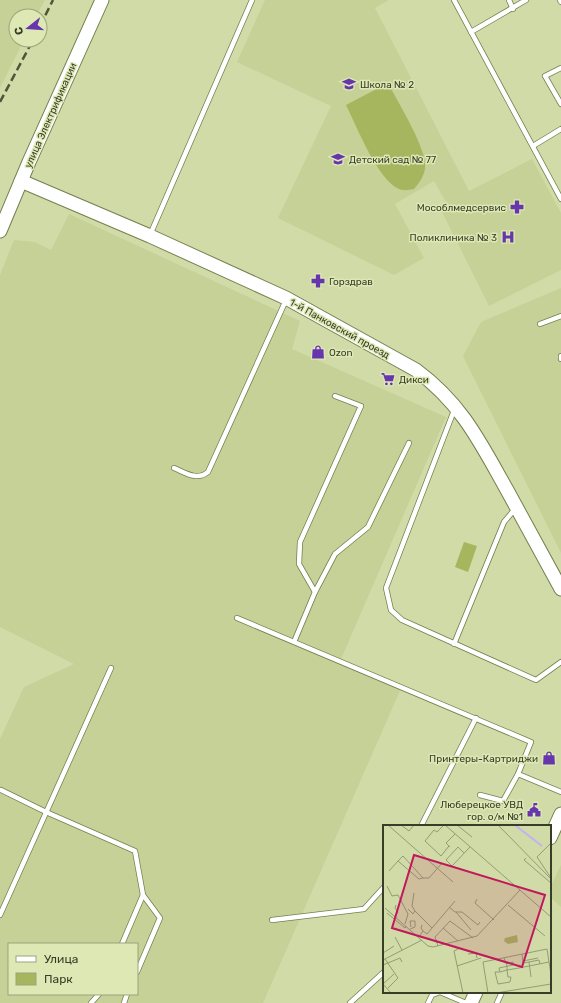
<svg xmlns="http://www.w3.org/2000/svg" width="561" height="1003" font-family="Rubik,sans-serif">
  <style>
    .built { fill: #c5d196; fill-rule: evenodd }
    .green { fill: #a6b65f }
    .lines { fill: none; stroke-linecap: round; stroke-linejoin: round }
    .lane-casing { stroke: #757f4f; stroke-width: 6 }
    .secondary-casing { stroke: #757f4f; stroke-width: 15 }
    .lane { stroke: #fff; stroke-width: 4.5 }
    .secondary { stroke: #fff; stroke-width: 13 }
    .rail { stroke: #4f553b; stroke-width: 2.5; stroke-dasharray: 8 4; stroke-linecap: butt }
    .labels { text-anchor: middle; stroke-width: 3; stroke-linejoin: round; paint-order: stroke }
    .poi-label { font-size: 10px; fill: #383d28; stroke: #dde8b4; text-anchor: start }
    .street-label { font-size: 10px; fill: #383d28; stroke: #dde8b4 }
    .inset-river { fill: none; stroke: #c4b0f6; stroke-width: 2 }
    .inset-road { fill: none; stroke: #939c74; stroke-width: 1 }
    .view { fill: #c2185b; fill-opacity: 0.15; stroke: #c2185b; stroke-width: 2 }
    .inset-edge { fill: none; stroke: #383d28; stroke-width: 2 }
  </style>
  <rect width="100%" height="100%" fill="#d0dba7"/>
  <g class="built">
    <path d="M0 0H45L36 16H16V40H24L0 88Z"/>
    <path d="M265 0H389L375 8 469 191 532 159 561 213V270L489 306 439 206 446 202 434 181 395 204 424 258 394 275 278 218 331 106 237 62Z"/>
    <path d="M69 214 300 321 292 349 446 417 341 659 402 686 263 1003H0V739L24 687 74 664 0 627V275L14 240 35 242 51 250ZM9 944H137V994H9Z"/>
    <path d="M561 288V553L463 356 481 322Z"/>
    <path d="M561 865V907L550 897V888Z"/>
  </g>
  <g class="green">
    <path d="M388 83C397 101 428 150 425 168 424 176 420 182 414 189 409 190 403 191 399 189 377 179 357 127 346 105Z"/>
    <path d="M464 542 477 546 468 572 455 567Z"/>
  </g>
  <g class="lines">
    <g class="lane-casing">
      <g id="lane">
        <path d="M454 0 561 199"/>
        <path d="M509 0 513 9"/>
        <path d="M560 0 561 2"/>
        <path d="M471 32 526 0"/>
        <path d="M561 68 545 76 561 104"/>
        <path d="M533 146 561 129"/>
        <path d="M150 235 252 0"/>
        <path d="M540 324 561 316"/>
        <path d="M561 356V359"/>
        <path d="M457 410 453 413 386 588 391 610 402 620 536 680 561 662"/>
        <path d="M174 468C186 473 197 481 208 472L286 300"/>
        <path d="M315 592 335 554 368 527 409 443"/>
        <path d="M237 618 531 742 518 774"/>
        <path d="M294 642 315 592 299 564 300 542 361 406 335 396"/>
        <path d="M454 644 504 522 515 509"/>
        <path d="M1 790 46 812 135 851 143 895 160 918 137 972"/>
        <path d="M480 795 503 801 518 774 561 792"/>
        <path d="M421 826 476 718"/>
        <path d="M0 915 111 668"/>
        <path d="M272 920 364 909 384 887"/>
        <path d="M122 944 143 895"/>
        <path d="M91 1003 99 994"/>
        <path d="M124 1003 127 994"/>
        <path d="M350 1003 384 972"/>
        <path d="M428 1003 432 995 440 992 466 1003"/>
        <path d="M497 1003 502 992"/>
      </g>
    </g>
    <g class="secondary-casing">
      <g id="secondary">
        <path d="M21 181 150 236 286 298 416 370C462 404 480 442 507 490 525 523 543 556 561 589"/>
        <path d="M0 231 29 162 102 0"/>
        <path d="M550 838 561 814"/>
        <path d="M471 1003 476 992"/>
      </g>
    </g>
    <use href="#lane" class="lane"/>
    <use href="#secondary" class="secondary"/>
    <g class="rail">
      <path d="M40 26 53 0"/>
      <path d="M0 102 33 40"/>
    </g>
  </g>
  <defs>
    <g id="school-bare" transform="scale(1.08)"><path d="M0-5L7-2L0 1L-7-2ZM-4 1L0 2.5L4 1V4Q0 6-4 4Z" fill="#6736ad" stroke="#dde8b4" stroke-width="2.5" paint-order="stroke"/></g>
    <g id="pharmacy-bare" transform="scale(1.08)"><path d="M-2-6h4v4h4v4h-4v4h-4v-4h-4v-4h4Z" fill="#6736ad" stroke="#dde8b4" stroke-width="2.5" paint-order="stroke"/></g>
    <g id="hospital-bare" transform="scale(1.08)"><path d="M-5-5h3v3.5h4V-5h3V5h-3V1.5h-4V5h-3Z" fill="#6736ad" stroke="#dde8b4" stroke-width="2.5" paint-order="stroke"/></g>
    <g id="shop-bare" transform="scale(1.08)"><path d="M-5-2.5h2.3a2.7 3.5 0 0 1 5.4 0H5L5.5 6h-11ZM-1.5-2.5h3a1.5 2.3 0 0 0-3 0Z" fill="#6736ad" stroke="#dde8b4" stroke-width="2.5" paint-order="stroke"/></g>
    <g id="supermarket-bare" transform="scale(1.08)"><path d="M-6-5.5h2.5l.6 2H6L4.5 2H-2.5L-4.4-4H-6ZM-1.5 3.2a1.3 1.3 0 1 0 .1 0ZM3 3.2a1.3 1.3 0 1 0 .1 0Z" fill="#6736ad" stroke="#dde8b4" stroke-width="2.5" paint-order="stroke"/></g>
    <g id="civic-bare" transform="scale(1.08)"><path d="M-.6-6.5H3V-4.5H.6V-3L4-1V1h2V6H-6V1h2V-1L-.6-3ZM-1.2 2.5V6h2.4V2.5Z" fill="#6736ad" stroke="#dde8b4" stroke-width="2.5" paint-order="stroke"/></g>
  </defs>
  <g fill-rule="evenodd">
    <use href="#school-bare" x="349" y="84"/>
    <use href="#school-bare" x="338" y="159"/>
    <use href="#pharmacy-bare" x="517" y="207"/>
    <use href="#hospital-bare" x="508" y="237"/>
    <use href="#pharmacy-bare" x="318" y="281"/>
    <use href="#shop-bare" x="318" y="352"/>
    <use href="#supermarket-bare" x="388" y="379"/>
    <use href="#shop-bare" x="549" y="758"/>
    <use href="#civic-bare" x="534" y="810"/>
  </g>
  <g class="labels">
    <g class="poi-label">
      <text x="360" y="88">Школа № 2</text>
      <text x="349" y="163">Детский сад № 77</text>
      <text x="506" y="211" text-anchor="end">Мособлмедсервис</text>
      <text x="497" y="241" text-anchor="end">Поликлиника № 3</text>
      <text x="329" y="285">Горздрав</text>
      <text x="329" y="356">Ozon</text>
      <text x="399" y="383">Дикси</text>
      <text x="538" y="762" text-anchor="end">Принтеры-Картриджи</text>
      <text x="523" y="808" text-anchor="end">Люберецкое УВД<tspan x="523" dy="12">гор. о/м №1</tspan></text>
    </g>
    <g class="street-label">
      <text transform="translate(50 115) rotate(-66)" y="4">улица Электрификации</text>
      <text transform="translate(340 328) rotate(29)" y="4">1-й Панковский проезд</text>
    </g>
  </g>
  <g transform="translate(383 825)">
    <rect width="168" height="168" fill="#d0dba7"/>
    <path d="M134 110 135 117 125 119 121 116 122 113Z" fill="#a6b65f"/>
    <path class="inset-river" d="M132 0 146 11M133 0H165M146 11 159 21"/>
    <path class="inset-road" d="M5 0 70 57M18 0 26 6 31 0M61 0 54 7 51 5 42 16 58 31 66 21 67 22M62 0 168 92M74 0 89 12M115 0 168 54M66 21 63 18 72 9M81 28 75 22 63 35 69 41 87 22M143 33 141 35 168 58M6 46 15 36M40 53 36 54 15 36 20 31 40 53H46L59 38M168 53 154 32 168 18M4 61 9 71 15 70 25 89 22 99M31 68 29 81 32 86M94 74 92 78 111 95M125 80 162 111M66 82 72 87H79L95 100 97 97M2 83 45 121 50 122 94 111 137 65M25 84 30 89 32 86 49 103M73 87 88 105M4 88 22 103 23 101M12 91 15 87 12 83 13 80M60 103 75 116M27 104 32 102V96H27L28 102M40 106 44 109 72 76M12 112 19 125M36 112 40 106 38 103 39 100M55 121 52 112 67 96 90 113M75 124 71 126 80 168M0 128 11 121M85 129 93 128 94 133M139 129 140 138 146 137 148 152M121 133 124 141V145L125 152H128L127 157 115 159 112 147H117L124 145 136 143 166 137M2 134 15 153 5 163M0 135 39 115M140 136 155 133M146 137 156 135 157 139M0 140 17 133 19 137M74 141 98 133M117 147 116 143 130 140V137L123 139M0 159 11 149M0 159 8 168M105 168 100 137 164 124 168 150M113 168 168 159"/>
    <path class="view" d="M31 30 162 70 139 142 9 103Z"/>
    <rect width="168" height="168" class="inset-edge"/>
  </g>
  <rect x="8" y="943" width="130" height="52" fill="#dde8b4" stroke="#9ba47c"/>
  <rect x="16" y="956" width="20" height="6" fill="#ffffff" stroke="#9ba47c"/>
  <text x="44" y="963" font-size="12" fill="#383d28">Улица</text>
  <rect x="16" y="973" width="20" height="12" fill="#a6b65f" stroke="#9ba47c"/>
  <text x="44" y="983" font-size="12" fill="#383d28">Парк</text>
  <g transform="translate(28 28) rotate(253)"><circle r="19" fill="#dde8b4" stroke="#9ba47c"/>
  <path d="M0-3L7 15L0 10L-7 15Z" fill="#6736ad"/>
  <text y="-6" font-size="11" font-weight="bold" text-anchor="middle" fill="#383d28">С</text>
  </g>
</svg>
